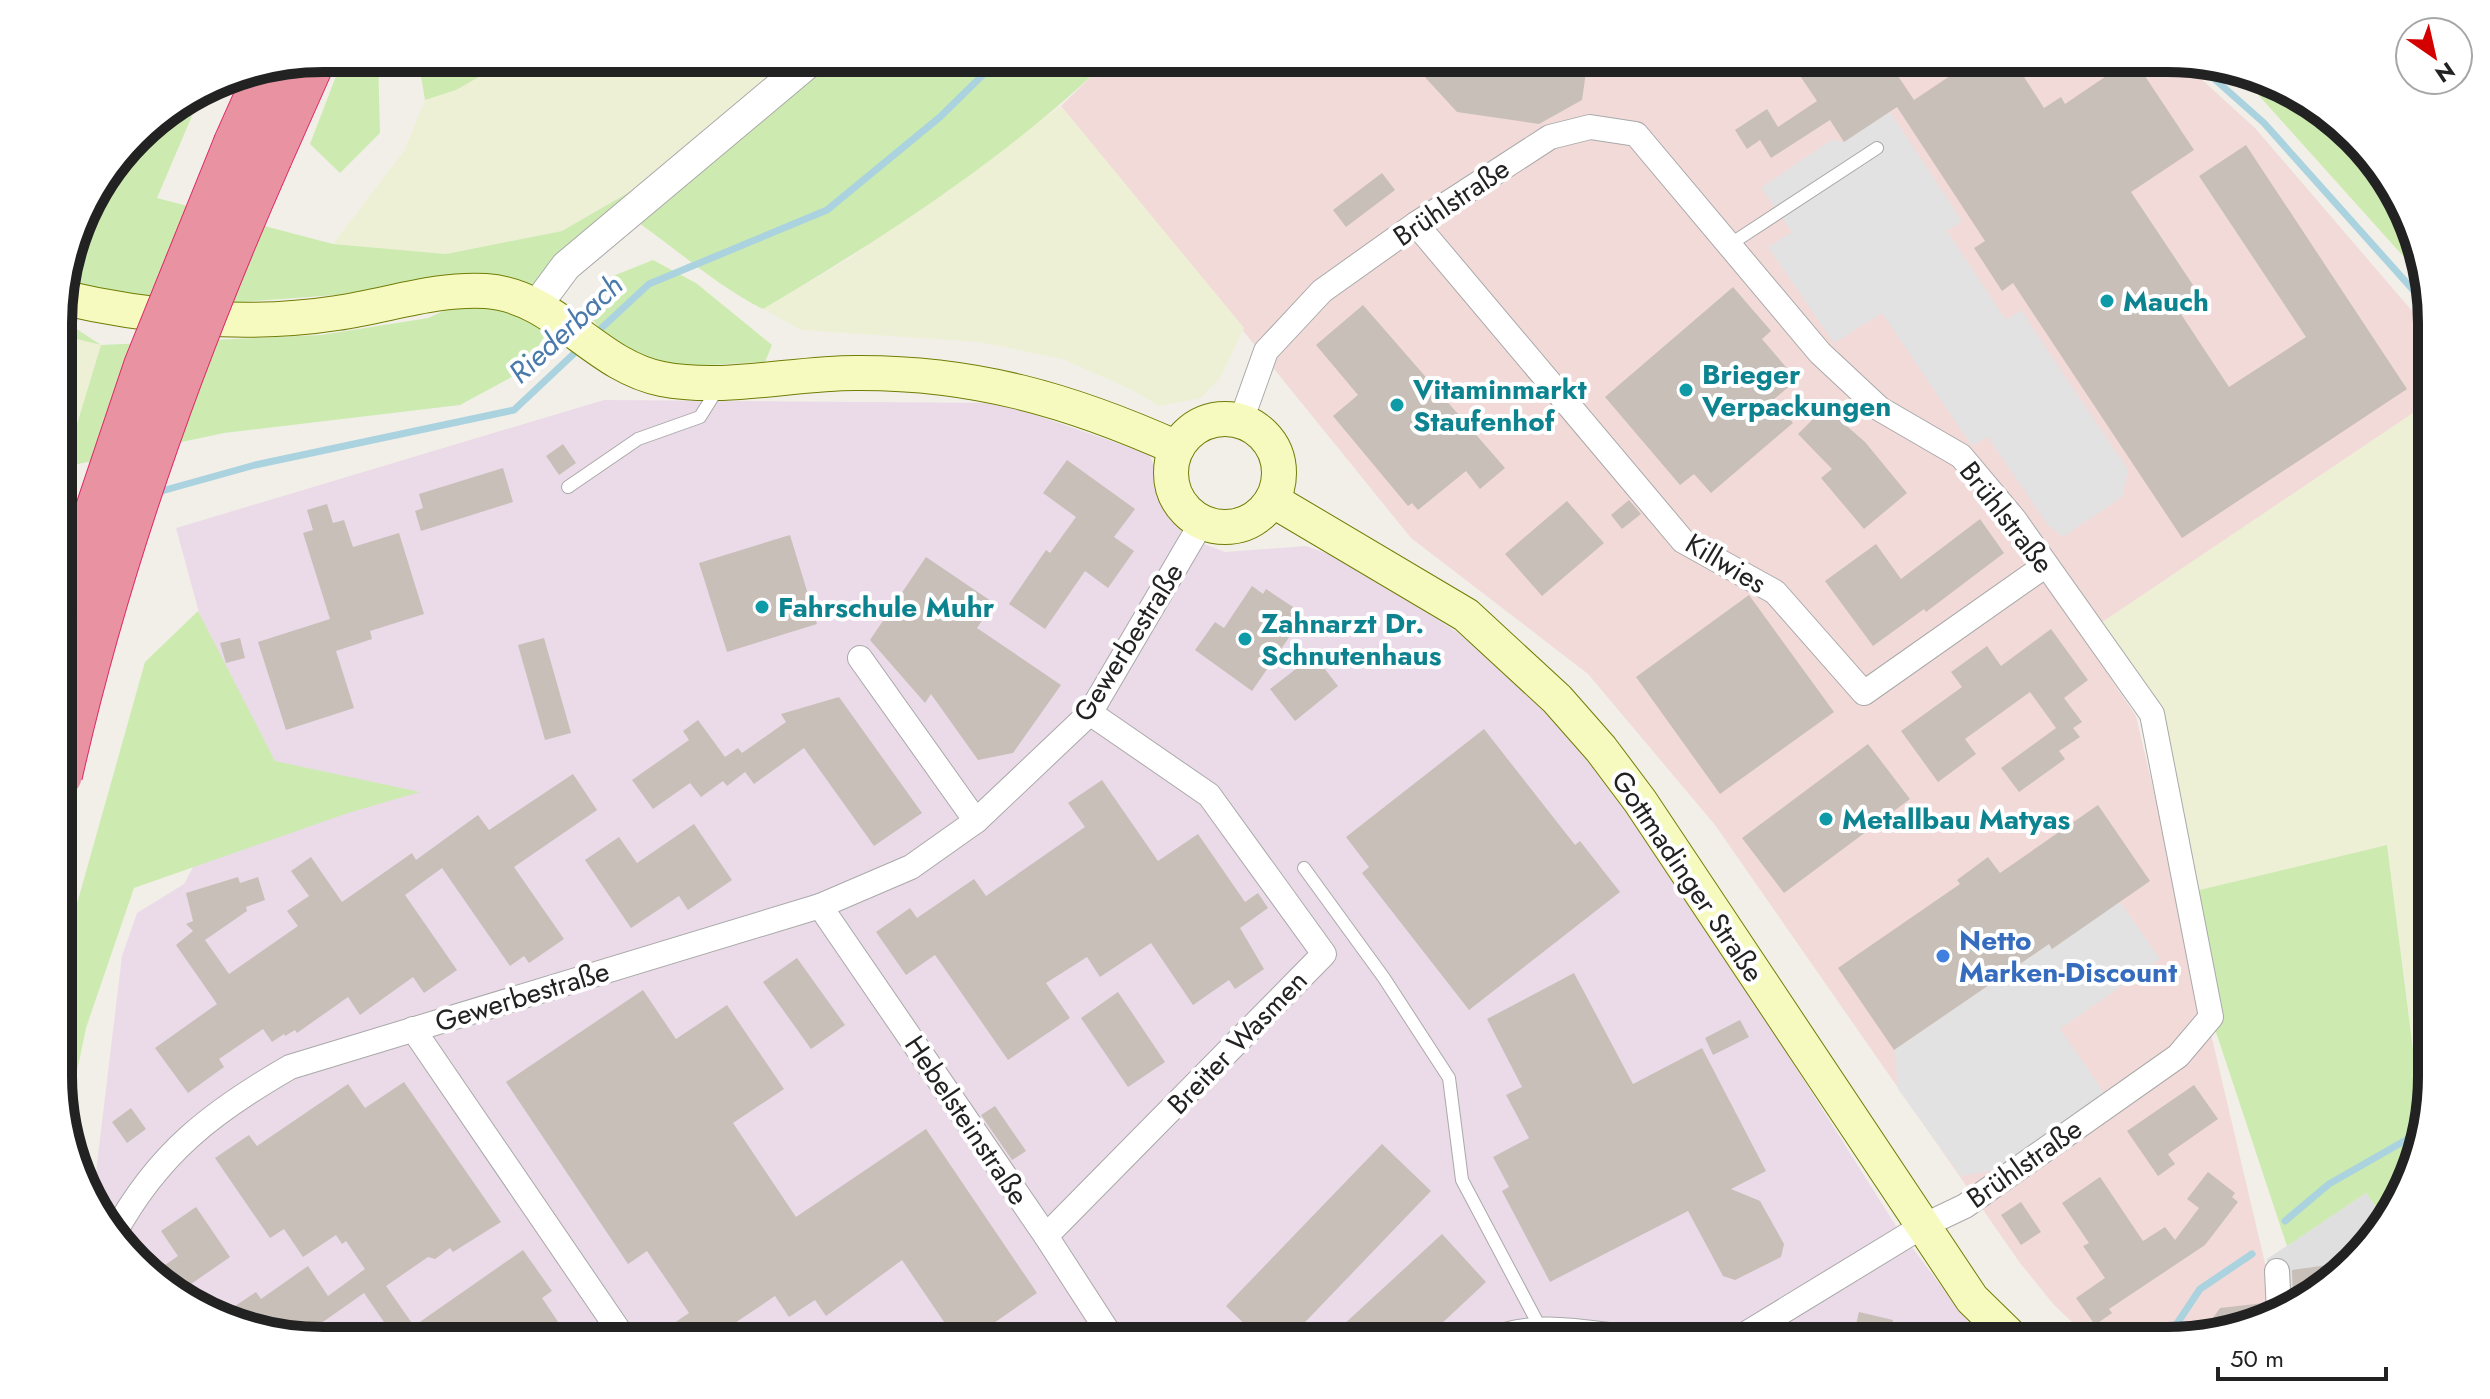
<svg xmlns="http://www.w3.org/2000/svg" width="2490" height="1399" font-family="Jost,sans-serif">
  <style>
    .residential { fill: #e0dfdf }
    .commercial { fill: #f2dad9 }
    .industrial { fill: #ebdbe8 }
    .farmland { fill: #eef0d5 }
    .grass { fill: #cdebb0 }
    .parking { fill: #e2e2e2 }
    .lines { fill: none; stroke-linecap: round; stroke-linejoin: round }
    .stream { stroke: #aad3df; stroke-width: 7 }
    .building { fill: #c7bfb8 }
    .service-casing { stroke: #a9a9a9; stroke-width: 14 }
    .minor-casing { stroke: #a9a9a9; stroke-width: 26 }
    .tertiary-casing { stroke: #a9a9a9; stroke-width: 32 }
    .secondary-casing { stroke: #707d05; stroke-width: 36 }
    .motorway-casing { stroke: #dc2a67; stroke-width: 46 }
    .service { stroke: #fff; stroke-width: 12 }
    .minor { stroke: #fff; stroke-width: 24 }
    .tertiary { stroke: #fff; stroke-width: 30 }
    .secondary { stroke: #f7fabf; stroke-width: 34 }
    .motorway { stroke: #e892a2; stroke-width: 44 }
    .motorway-bridge-casing { stroke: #dc2a67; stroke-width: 46; stroke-linecap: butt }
    .motorway-bridge { stroke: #e892a2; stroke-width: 44 }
    .culture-dot { fill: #0f9aa8; stroke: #fff; stroke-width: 3 }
    .shop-dot { fill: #3f7fe0; stroke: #fff; stroke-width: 3 }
    .labels { text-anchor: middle; stroke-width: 8; stroke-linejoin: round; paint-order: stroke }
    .street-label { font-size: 28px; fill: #222; stroke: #fff }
    .culture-label { font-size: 28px; font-weight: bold; fill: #0d838f; stroke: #fff; text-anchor: start }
    .shop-label { font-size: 28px; font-weight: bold; fill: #366cbe; stroke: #fff; text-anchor: start }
    .water-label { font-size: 30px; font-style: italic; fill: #4a7aab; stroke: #fff }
    .rim { fill: none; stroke: #222; stroke-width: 10 }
  </style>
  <rect width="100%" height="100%" fill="#f2efe9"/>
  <path class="residential" d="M2366 1193 2385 1220 2300 1305 2271 1314 2267 1259Z"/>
  <path class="commercial" d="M1110 58H2167L2187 66 2255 128 2431 333V401L2082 636 2136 716 2269 1280 2271 1314 2184 1340H2091L2054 1305 2020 1263 1715 825 1588 674 1411 538 1061 106Z"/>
  <path class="industrial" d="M604 400 1001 403 1149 454 1183 536 1225 552 1306 546 1356 564 1458 633 1539 701 1638 817 1896 1226 1959 1310 1992 1341H323L191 1306 103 1224 93 1197 122 956 137 913 184 884 243 774 176 528Z"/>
  <g class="farmland">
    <path d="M512 58H814L716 142 562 231 446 254 333 244 404 151 425 100 456 90Z"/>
    <path d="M1061 106 1244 328 1220 378 1201 398 1159 406 1132 390 1062 359 979 342 801 330 763 309 848 259Z"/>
    <path d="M60 335 101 345 64 467H60Z"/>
    <path d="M2431 401V1093L2429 1101 2421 1105 2387 845 2187 893 2152 714 2092 629Z"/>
  </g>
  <g class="grass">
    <path d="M343 58H378L380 133 340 173 310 144Z"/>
    <path d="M418 58H512L456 90 425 100Z"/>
    <path d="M814 58H1110C1013 154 880 240 763 309 713 284 673 245 627 215L554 279 558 318 519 373 460 405 224 433 64 467 60 481V467H64L101 345 60 335V318L101 345 321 335 428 318 486 292 428 281 336 295 134 310 60 289 86 205 148 124 203 90 157 198 333 244 446 254 562 231 716 142Z"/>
    <path d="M2244 79 2299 93 2389 181 2421 276Z"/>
    <path d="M653 260 696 283 772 345 765 362 670 367 611 344 585 309 608 278Z"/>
    <path d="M198 611 275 761 420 792 348 813 134 888 86 1028 66 1124 60 1110V964L145 662Z"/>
    <path d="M2387 845 2420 1104 2429 1101 2397 1208 2385 1220 2366 1193 2287 1246 2211 1017 2187 893Z"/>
  </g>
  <g class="parking">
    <path d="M1890 112 1962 221 1947 231 2006 320 2021 310 2128 470 2122 497 2063 537 2047 524 1988 437 1972 446 1882 313 1834 343 1768 247 1792 232 1761 188 1831 140 1844 142Z"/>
    <path d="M2120 902 2160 959 2060 1029 2105 1094 1997 1170 1961 1176 1898 1089 1894 1050 2049 944 2052 948Z"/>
  </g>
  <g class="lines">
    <g class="stream">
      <path d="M2201 67 2264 123 2431 310"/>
      <path d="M594 335 649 284 827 210 940 117 1000 58"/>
      <path d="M158 492 255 465 514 410 582 346"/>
      <path d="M60 524 78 519"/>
      <path d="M2285 1221 2329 1184 2420 1132"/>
      <path d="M2159 1340 2172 1331 2200 1289 2252 1254"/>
    </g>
  </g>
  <g class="building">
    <path d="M1425 58H1588L1582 100 1539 124 1457 112 1422 74Z"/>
    <path d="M1788 58H1886L1914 100 1977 58H2012L2044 108 2061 97 2065 104 2133 58 2194 150 2131 192 2199 294 2177 308 2229 387 2306 337 2199 176 2246 145 2407 389 2182 538 2013 283 2002 291 1974 248 1985 241 1897 107 1844 142 1830 120 1771 158 1760 140 1747 149 1735 130 1767 109 1778 127 1817 101Z"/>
    <path d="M1382 173 1395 190 1346 227 1333 210Z"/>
    <path d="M1733 287 1771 331 1762 339 1797 380 1773 400 1793 423 1711 493 1694 474 1680 485 1605 397Z"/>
    <path d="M1363 305 1505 468 1480 489 1466 471 1418 510 1412 503 1408 506 1333 416 1358 395 1316 345Z"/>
    <path d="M1825 407 1865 442 1907 493 1864 529 1821 478 1832 469 1798 434Z"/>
    <path d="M563 444 576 463 559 475 546 456Z"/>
    <path d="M1067 460 1135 509 1114 537 1134 551 1108 588 1085 571 1045 629 1009 604 1046 550 1050 553 1076 517 1043 493Z"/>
    <path d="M503 468 513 502 421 531 415 511 423 508 419 494Z"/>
    <path d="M1629 500 1641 514 1622 529 1611 515Z"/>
    <path d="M1567 501 1604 543 1542 596 1505 554Z"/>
    <path d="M327 504 333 523 344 520 353 547 399 533 424 614 370 631 372 639 336 651 354 708 286 730 258 642 330 619 303 533 313 530 307 510Z"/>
    <path d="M1980 519 2004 553 1926 612 1924 609 1873 646 1825 581 1876 544 1901 579Z"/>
    <path d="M790 535 817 624 727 652 699 563Z"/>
    <path d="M926 557 994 603 977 628 1061 685 1013 753 978 760 931 694 925 703 870 640Z"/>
    <path d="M1252 586 1263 594 1266 589 1293 607 1290 612 1301 620 1252 691 1195 650 1215 622 1224 628Z"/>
    <path d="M1749 595 1834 712 1720 794 1636 677Z"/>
    <path d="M2051 629 2088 680 2064 698 2082 722 2073 728 2080 737 2059 751 2065 759 2019 792 2001 768 2056 728 2030 692 1965 739 1976 754 1938 782 1901 731 1962 687 1951 672 1987 646 2001 666Z"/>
    <path d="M240 638 245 658 226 663 220 643Z"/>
    <path d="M544 638 571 733 545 740 518 645Z"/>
    <path d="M1314 655 1338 686 1295 721 1270 689Z"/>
    <path d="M839 697 922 813 874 846 804 748 754 784 745 772 727 786 723 781 701 797 690 783 653 809 632 780 689 740 683 731 698 720 725 757 738 748 742 753 786 722 781 714Z"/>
    <path d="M1484 729 1575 845 1580 841 1620 892 1469 1010 1362 873 1369 867 1346 837Z"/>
    <path d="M1868 744 1910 799 1784 893 1742 838Z"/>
    <path d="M573 774 597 810 514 867 564 939 529 963 524 956 510 966 442 868 405 895 457 970 424 993 413 977 360 1015 348 997 297 1033 295 1030 285 1036 284 1034 272 1042 263 1029 219 1059 224 1067 188 1093 155 1048 217 1004 176 945 193 931 186 924 193 921 186 893 238 877 240 883 258 877 265 900 246 907 247 911 205 940 229 974 298 926 287 911 309 896 291 871 311 857 342 902 412 853 416 860 478 815 489 830Z"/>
    <path d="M1102 780 1158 861 1198 834 1245 902 1258 893 1268 908 1240 928 1264 969 1235 989 1229 980 1193 1005 1151 943 1100 977 1087 957 1046 983 1070 1018 1008 1060 935 955 906 975 876 932 910 908 917 918 974 879 986 896 1085 827 1068 803Z"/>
    <path d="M2098 805 2150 881 2052 949 2049 944 1894 1050 1838 968 1960 884 1957 880 1988 857 2000 873Z"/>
    <path d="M694 824 732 880 688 910 679 896 631 928 585 860 619 837 637 863Z"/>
    <path d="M797 958 845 1025 811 1049 763 982Z"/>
    <path d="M1574 973 1633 1084 1702 1048 1766 1171 1731 1189 1760 1201 1784 1244 1781 1257 1735 1280 1723 1276 1688 1211 1550 1282 1502 1191 1509 1187 1493 1157 1529 1138 1506 1095 1522 1087 1487 1019Z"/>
    <path d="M643 990 676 1039 727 1005 784 1089 733 1123 796 1217 926 1129 1037 1293 968 1341H957L902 1260 826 1316 815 1300 789 1317 775 1296 708 1341H647L689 1313 647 1251 628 1264 506 1082Z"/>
    <path d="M1118 992 1165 1062 1128 1087 1081 1018Z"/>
    <path d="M1740 1020 1749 1037 1713 1055 1705 1038Z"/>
    <path d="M404 1082 501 1222 453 1252 450 1248 435 1259 428 1257 386 1286 414 1326 523 1250 552 1291 542 1298 571 1341H363L386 1325 364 1293 303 1336 223 1314 256 1292 261 1299 308 1266 328 1296 365 1269 346 1241 342 1244 336 1235 303 1257 284 1229 270 1238 215 1158 249 1135 257 1146 348 1084 365 1108Z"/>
    <path d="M2194 1085 2218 1119 2168 1154 2175 1164 2158 1176 2127 1131Z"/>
    <path d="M995 1106 1026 1151 1012 1160 981 1115Z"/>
    <path d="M131 1108 146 1129 127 1143 112 1122Z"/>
    <path d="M1382 1144 1431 1191 1287 1341H1262L1226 1306Z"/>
    <path d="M2208 1172 2235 1193 2232 1197 2238 1202 2205 1245 2109 1309 2112 1313 2095 1325 2076 1298 2105 1278 2083 1246 2089 1243 2062 1203 2100 1177 2143 1241 2165 1227 2175 1240 2199 1208 2187 1199Z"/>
    <path d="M2021 1202 2041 1232 2021 1245 2001 1215Z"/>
    <path d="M196 1207 230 1257 178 1293 155 1272 178 1256 161 1231Z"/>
    <path d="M1442 1234 1486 1282 1423 1341H1354L1341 1327Z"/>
    <path d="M2342 1263 2309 1296 2293 1298 2292 1270Z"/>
    <path d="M2264 1303 2265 1316 2201 1335 2220 1308Z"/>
    <path d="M1859 1312 1893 1320 1888 1341H1852Z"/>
  </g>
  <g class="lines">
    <g class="service-casing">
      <g id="service">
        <path d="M1729 245 1877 148"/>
        <path d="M568 487 638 439 700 417 720 385"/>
        <path d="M1304 868 1384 978 1449 1078 1462 1180 1542 1331"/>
      </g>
    </g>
    <g class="minor-casing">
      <g id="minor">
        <path d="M1416 224 1683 541 1775 592 1864 693 2046 565"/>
        <path d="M1241 421 1266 351 1322 291 1416 224 1550 137 1590 127 1636 134 1820 353 1880 409 1961 456 2014 519 2152 714 2211 1017 2178 1056 1965 1206 1921 1227 1734 1341"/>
        <path d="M860 658 976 821"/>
        <path d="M820 906 1046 1236 1114 1341"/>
        <path d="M413 1029 626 1341"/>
        <path d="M114 1234C158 1153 212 1112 290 1067L820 906 911 867 976 821 1090 713 1202 522"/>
        <path d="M1046 1236 1324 954 1209 795 1090 713"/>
        <path d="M2277 1271 2279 1312"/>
        <path d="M1491 1341C1532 1318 1608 1336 1654 1341"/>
      </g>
    </g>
    <g class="tertiary-casing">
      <path id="tertiary" d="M537 305 566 266 814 58"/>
    </g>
    <g class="secondary-casing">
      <g id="secondary">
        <path d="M60 297C149 318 247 327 337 313 387 306 435 288 486 291 556 296 595 366 662 379 725 391 792 373 855 373 973 372 1070 400 1177 448"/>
        <circle cx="1225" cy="473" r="54"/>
        <path d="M1272 500 1466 615 1557 699 1601 749 1640 801 1972 1299 2015 1341"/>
      </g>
    </g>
    <g class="motorway-casing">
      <g id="motorway">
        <path d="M236 143 269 69"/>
        <path d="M270 157 313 60"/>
      </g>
    </g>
    <use href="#service" class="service"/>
    <use href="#minor" class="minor"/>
    <use href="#tertiary" class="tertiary"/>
    <use href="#secondary" class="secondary"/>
    <use href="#motorway" class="motorway"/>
    <g class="motorway-bridge-casing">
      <g id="motorway-bridge">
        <path d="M60 622 146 366 236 143"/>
        <path d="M60 775C108 562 182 356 270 157"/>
      </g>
    </g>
    <use href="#motorway-bridge" class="motorway-bridge"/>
  </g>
  <g class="culture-dot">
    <circle cx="2107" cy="301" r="8"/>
    <circle cx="1686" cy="390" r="8"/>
    <circle cx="1397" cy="405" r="8"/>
    <circle cx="762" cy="607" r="8"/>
    <circle cx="1245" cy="639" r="8"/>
    <circle cx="1826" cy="819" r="8"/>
  </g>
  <circle class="shop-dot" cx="1943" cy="956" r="8"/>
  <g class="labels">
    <g class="street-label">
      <text transform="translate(1451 202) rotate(-34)" y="10">Brühlstraße</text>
      <text transform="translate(2007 517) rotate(52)" y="10">Brühlstraße</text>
      <text transform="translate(1726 563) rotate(31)" y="10">Killwies</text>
      <text transform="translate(1128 642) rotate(-58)" y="10">Gewerbestraße</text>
      <text transform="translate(1688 876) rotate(56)" y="10">Gottmadinger Straße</text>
      <text transform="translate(522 996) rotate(-17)" y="10">Gewerbestraße</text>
      <text transform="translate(1237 1042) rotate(-46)" y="10">Breiter Wasmen</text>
      <text transform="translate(967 1120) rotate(56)" y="10">Hebelsteinstraße</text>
      <text transform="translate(2024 1163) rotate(-35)" y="10">Brühlstraße</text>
    </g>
    <g class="culture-label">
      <text x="2123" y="311">Mauch</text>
      <text x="1702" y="384">Brieger<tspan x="1702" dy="32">Verpackungen</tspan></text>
      <text x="1413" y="399">Vitaminmarkt<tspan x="1413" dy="32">Staufenhof</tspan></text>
      <text x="778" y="617">Fahrschule Muhr</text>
      <text x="1261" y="633">Zahnarzt Dr.<tspan x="1261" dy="32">Schnutenhaus</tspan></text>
      <text x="1842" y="829">Metallbau Matyas</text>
    </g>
    <g class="shop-label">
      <text x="1959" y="950">Netto<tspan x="1959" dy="32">Marken-Discount</tspan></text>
    </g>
    <g class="water-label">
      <text transform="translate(566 329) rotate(-43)" y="10">Riederbach</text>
    </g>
  </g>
  <path d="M0 0H2490V1399H0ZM323 72H2167A251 251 0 0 1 2418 323V1076A251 251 0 0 1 2167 1327H323A251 251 0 0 1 72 1076V323A251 251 0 0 1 323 72Z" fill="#fff" fill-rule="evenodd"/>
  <path class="rim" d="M323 72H2167A251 251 0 0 1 2418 323V1076A251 251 0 0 1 2167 1327H323A251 251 0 0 1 72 1076V323A251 251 0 0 1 323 72Z"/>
  <g transform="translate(2434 56) rotate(146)"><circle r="38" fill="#ffffff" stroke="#a7a7a7" stroke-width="2"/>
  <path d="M0-6L14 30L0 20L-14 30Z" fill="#d40000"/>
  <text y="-12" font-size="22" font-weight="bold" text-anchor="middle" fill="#222222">N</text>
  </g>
  <path d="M2218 1367v12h168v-12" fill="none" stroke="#222222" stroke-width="4"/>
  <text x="2230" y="1367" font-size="24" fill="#222222" stroke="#ffffff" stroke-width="6" paint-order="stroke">50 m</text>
</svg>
